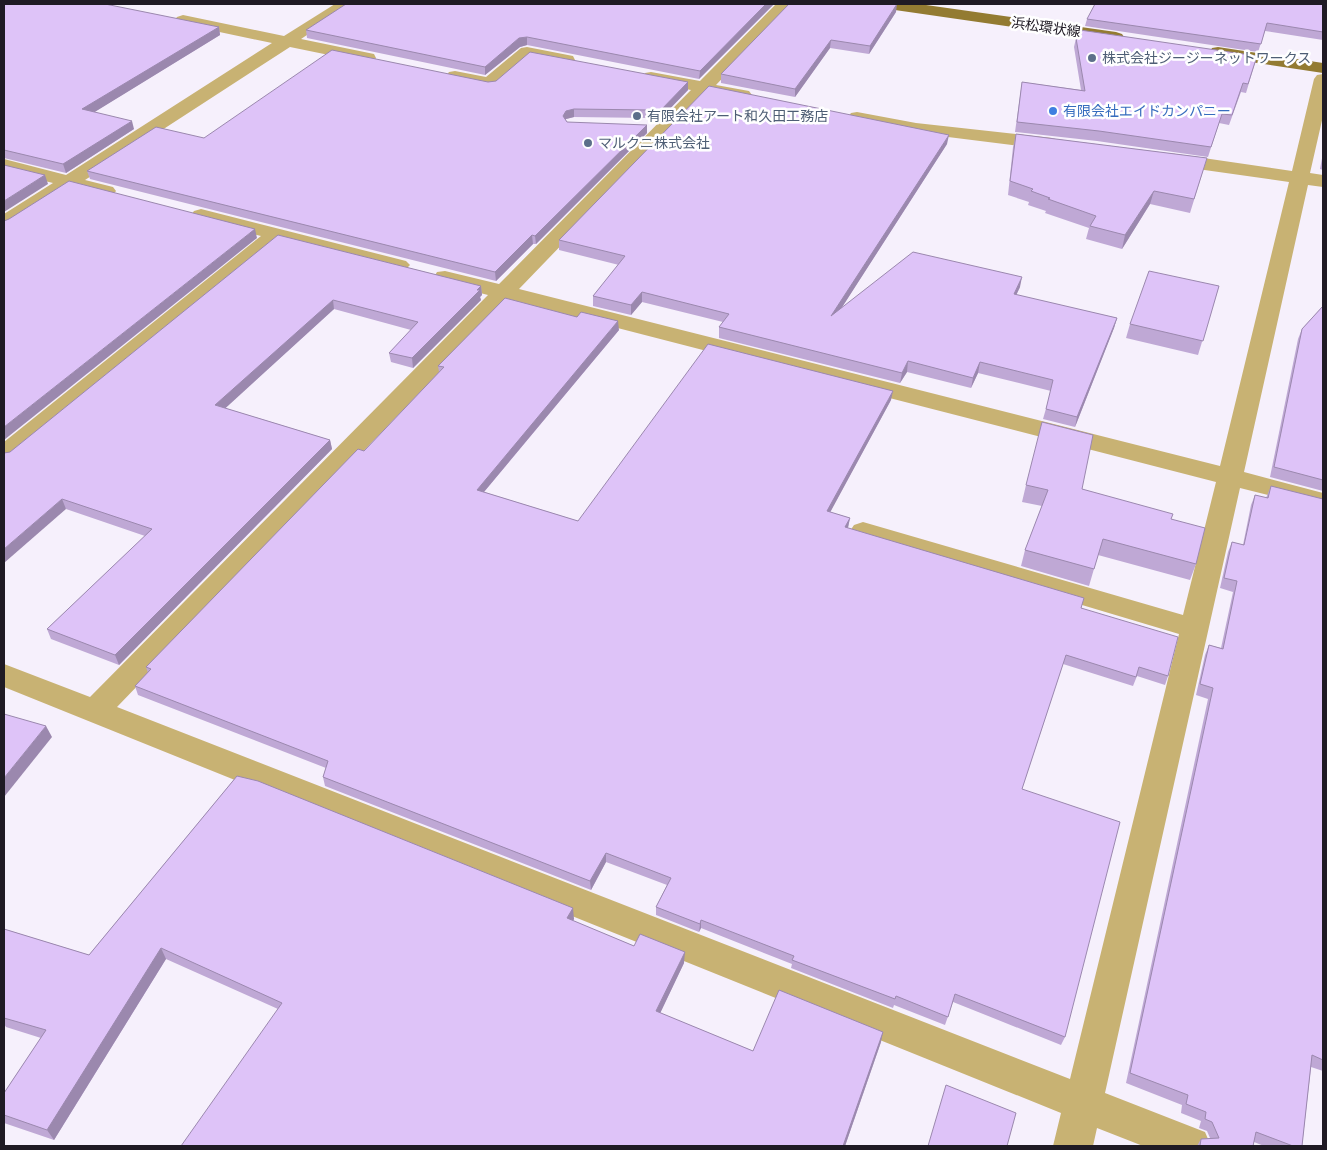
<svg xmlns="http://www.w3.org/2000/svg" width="1327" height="1150" font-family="'Sofia Sans Condensed','Noto Sans JP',sans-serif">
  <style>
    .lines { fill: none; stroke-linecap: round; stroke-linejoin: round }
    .minor { fill: #c8b273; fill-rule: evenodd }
    .major { fill: #937b32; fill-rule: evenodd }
    .wall { fill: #bfa8d5 }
    .shaded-wall { fill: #9b88ae }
    .building { fill: #dec3f8; stroke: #9b88ae }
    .service-dot { fill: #5c6f8a; stroke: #fff; stroke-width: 2 }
    .shop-dot { fill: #3f7fe0; stroke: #fff; stroke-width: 2 }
    .labels { text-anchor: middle; stroke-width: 5; stroke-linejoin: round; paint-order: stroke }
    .far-street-label { font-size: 14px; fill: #1f1a24; stroke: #fff }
    .far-service-label { font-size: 14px; fill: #4e5e75; stroke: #fff; text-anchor: start }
    .far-shop-label { font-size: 14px; fill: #366cbe; stroke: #fff; text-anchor: start }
  </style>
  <rect width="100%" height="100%" fill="#f6f0fc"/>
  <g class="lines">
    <g class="minor">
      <path d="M335 4H353L301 39 374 54 376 58 374 62 368 63 290 47 85 180 113 187 116 191 113 195 106 197 72 188 11 227 4 229V214L53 183 4 171V159L66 175 272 43 177 23 175 20 177 17 183 15 284 36Z"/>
      <path d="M776 4H793L716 85 749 91 752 95 749 99 743 100 708 93 519 289 1220 466 1289 182 1169 165 1162 163 1160 159 1162 155 1169 153 1292 171 1314 79 1317 75 1323 74V116L1310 173 1323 175V187L1308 185 1244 472 1323 493V509L1240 488 1105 1093 1205 1132 1211 1146H1143L1097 1128 1093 1146H1053L1061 1113 4 687V664L90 697 488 295 437 282 434 277 437 272 445 271 499 284 691 90 645 81 642 77 645 73 651 72 700 81ZM509 300 1216 482 1183 615 863 522 854 525 850 531 854 537 1179 634 1070 1079 117 707Z"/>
      <path d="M527 47 573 56 575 60 573 64 567 65 530 58 495 87 489 88 449 80 446 76 449 72 455 71 486 77 521 48Z"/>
      <path d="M857 112 916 123 1052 138 1059 140 1061 144 1059 148 1052 150 916 133 851 121 848 117 851 113Z"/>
      <path d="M201 209 406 261 410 265 406 269 399 271 281 241 13 460 4 462V442L261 236 194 219 191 215 194 211Z"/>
    </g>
    <g class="major">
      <path d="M880 4H919L1116 32 1122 34 1124 37 1122 40 1116 42 888 9 882 7Z"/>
      <path d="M1218 47 1323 63V73L1212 56 1210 52 1212 48Z"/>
    </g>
  </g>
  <g class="wall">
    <path d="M4 4 219 27 220 35 94 112 134 129 66 173 4 158Z"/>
    <path d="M774 4 699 79 527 45 520 47 485 75 307 38 306 30Z"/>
    <path d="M1323 4V40L1265 31 1258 52 1085 26 1087 19Z"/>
    <path d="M896 12 869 54 830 48 795 97 721 83V74Z"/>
    <path d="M1076 38 1257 56 1246 93 1241 92 1229 125 1219 123 1208 157 1097 141 1015 132 1022 82 1081 90 1074 47Z"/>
    <path d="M488 82 688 90 659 120 650 118 574 117 566 119V120L567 122 647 133 536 244H533L496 281 90 179 87 171 204 138Z"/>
    <path d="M1016 134 1207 158 1190 213 1150 204 1122 249 1086 239 1089 228 1045 213 1046 211 1028 205 1029 202 1008 195 1013 147Z"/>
    <path d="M947 144 842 307 1020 287 1016 295 1117 318 1114 328 1075 427 1043 419 1051 391 978 373 971 388 907 372 900 383 719 338V327L723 322 642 302 631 315 593 306V296L619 265 559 250V240Z"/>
    <path d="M1323 153V170L1320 169Z"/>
    <path d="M278 235 481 286 482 295 480 297 481 300 413 368 391 362 389 353 411 330 334 309 225 408 330 440 332 449 119 665 51 639 47 629 145 536 66 509 10 452Z"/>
    <path d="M1219 286 1198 355 1126 338 1130 324Z"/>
    <path d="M1323 306V491L1270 477 1298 339 1302 329Z"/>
    <path d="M619 330 484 492 578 521 891 400 830 512 850 518 848 528 1081 608 1168 676 1165 685 1137 676 1133 686 1063 664 1022 789 1065 1037 1061 1045 953 1002 945 1025 894 1005 893 1008 791 968 792 964 701 928 699 932 656 915V907L667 885 606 862 591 890 325 786 323 777 326 768 138 695 135 686 148 673 146 667 364 451 439 372 438 366Z"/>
    <path d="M1026 485 1082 489 1171 519 1196 564 1190 580 1098 555 1089 586 1021 566 1025 550 1042 506 1022 502Z"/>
    <path d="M1271 486 1323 499V1071L1311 1067 1302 1146H1264L1254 1142 1253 1146H1197L1201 1139 1210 1138 1207 1131 1199 1128 1201 1121 1181 1113 1182 1105 1126 1083 1208 699 1196 695 1205 655 1209 645 1221 648 1233 592 1220 588 1228 552 1232 542 1243 545 1251 505 1255 495 1266 498Z"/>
    <path d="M237 776 574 919 573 921 634 946 684 963 660 1013 753 1051 881 1042 845 1146 278 1009 166 959 54 1140 4 1123V1093L41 1038 6 1027 4 1024V929L89 955Z"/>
  </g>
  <g class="shaded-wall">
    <path d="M766 4H774L699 79 700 71Z"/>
    <path d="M897 4 896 12 869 54 870 46Z"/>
    <path d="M219 27 220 35 85 118 82 109Z"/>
    <path d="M527 37V45L520 47 485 75V67L519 38Z"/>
    <path d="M831 40 830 48 795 97V89Z"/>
    <path d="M688 82V90L659 120V112Z"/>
    <path d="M574 109V117L566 119 563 124V116L566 111Z"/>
    <path d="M132 121 134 129 66 173 63 164Z"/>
    <path d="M647 125V133L536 244 535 236Z"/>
    <path d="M949 135 947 144 830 326 831 316Z"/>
    <path d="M45 175 48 184 4 212V201Z"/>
    <path d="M1154 191 1150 204 1122 249 1125 235Z"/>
    <path d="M255 229 257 238 4 440V427Z"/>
    <path d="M532 235 533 244 496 281 495 272Z"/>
    <path d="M1022 277 1020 287 1012 304 1014 294Z"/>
    <path d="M481 286 482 295 480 297 481 300 413 368 412 358Z"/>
    <path d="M642 292V302L631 315V305Z"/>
    <path d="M333 300 334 309 218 415 215 405Z"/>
    <path d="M1117 318 1114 328 1075 427 1077 417Z"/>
    <path d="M618 321 619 330 478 499 477 490Z"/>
    <path d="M908 361 907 372 900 383 902 373Z"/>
    <path d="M980 362 978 373 971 388 973 378Z"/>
    <path d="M893 391 891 400 826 520 827 511Z"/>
    <path d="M330 440 332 449 119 665 115 655Z"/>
    <path d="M62 499 66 509 4 563V549Z"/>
    <path d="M850 518 848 527 844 536 845 527Z"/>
    <path d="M46 726 52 737 4 797V778Z"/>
    <path d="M606 853V862L591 890 590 881Z"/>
    <path d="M573 908 574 919 568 930 567 918Z"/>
    <path d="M701 920V928L699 932 700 924Z"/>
    <path d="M161 948 166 959 54 1140 47 1130Z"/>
    <path d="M685 952 684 963 656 1022V1011Z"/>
    <path d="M883 1032 881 1042 845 1146H843Z"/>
  </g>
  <g class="building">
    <path d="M4 4H105L219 27 82 109 132 121 63 164 4 150Z"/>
    <path d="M346 4H766L700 71 527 37 519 38 485 67 306 30Z"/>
    <path d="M789 4H897L870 46 831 40 795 89 721 74Z"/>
    <path d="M1095 4H1323V32L1267 23 1261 44 1087 19Z"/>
    <path d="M1080 30 1257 56 1248 84 1243 83 1232 115 1222 114 1211 147 1099 131 1017 122 1022 82 1085 91 1076 38Z"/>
    <path d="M332 50 488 82 496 81 530 52 688 82 659 112 650 110 574 109 566 111 563 116 567 122 647 125 535 236 532 235 495 272 87 171 156 127 204 138Z"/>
    <path d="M709 86 949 135 831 316 913 252 1022 277 1014 294 1117 318 1077 417 1046 409 1053 380 980 362 973 378 908 361 902 373 719 327 729 314 642 292 631 305 593 296 625 256 559 240Z"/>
    <path d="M1016 134 1207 158 1194 199 1154 191 1125 235 1090 226 1096 216 1048 199 1050 198 1031 191 1033 189 1010 181Z"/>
    <path d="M4 165 45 175 4 201Z"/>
    <path d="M69 181 255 229 4 427V221L9 219Z"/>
    <path d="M278 235 481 286 477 290H480L412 358 389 353 418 322 333 300 215 405 330 440 115 655 47 629 152 529 62 499 4 549V453L10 452Z"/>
    <path d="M1149 271 1219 286 1203 341 1130 324Z"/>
    <path d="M505 298 577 317 581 312 618 321 477 490 578 521 708 344 893 391 827 511 850 518 845 527 1084 598 1081 608 1178 637 1168 676 1139 667 1136 677 1066 655 1022 789 1120 822 1065 1037 955 994 948 1017 896 996 895 999 792 960 794 956 701 920 700 924 656 907 671 878 606 853 590 881 323 777 328 761 135 686 151 669 146 667 358 449 364 451 444 367 438 366Z"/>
    <path d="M1323 306V480L1274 467 1302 329Z"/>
    <path d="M1042 422 1093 435 1082 489 1173 514 1171 519 1205 528 1196 564 1103 539 1094 569 1025 550 1048 490 1026 485Z"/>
    <path d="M1271 486 1323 499V1060L1312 1055 1302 1146H1293L1256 1132 1253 1146H1200L1201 1139 1219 1138 1212 1122 1205 1119 1206 1112 1186 1104 1188 1095 1130 1073 1213 688 1200 684 1209 645 1223 649 1237 581 1224 578 1232 542 1244 545 1255 495 1268 498Z"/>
    <path d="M4 714 46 726 4 778Z"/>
    <path d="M237 776 258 781 573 908 567 918 634 946 640 934 685 952 656 1011 753 1051 779 990 883 1032 843 1146H181L282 1003 161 948 47 1130 4 1115V1093L46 1030 4 1018V929L89 955Z"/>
    <path d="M946 1085 1016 1113 1007 1146H928Z"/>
  </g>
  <g class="service-dot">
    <circle cx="1092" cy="58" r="5"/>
    <circle cx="637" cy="116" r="5"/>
    <circle cx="588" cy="143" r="5"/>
  </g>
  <circle class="shop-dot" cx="1053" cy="111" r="5"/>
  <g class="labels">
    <g class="far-street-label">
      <text transform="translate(1046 27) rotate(8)" y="5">浜松環状線</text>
    </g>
    <g class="far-service-label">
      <text x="1102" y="63">株式会社ジージーネットワークス</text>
      <text x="647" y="121">有限会社アート和久田工務店</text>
      <text x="598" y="148">マルクニ株式会社</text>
    </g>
    <g class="far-shop-label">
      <text x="1063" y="116">有限会社エイドカンパニー</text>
    </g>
  </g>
  <rect width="1327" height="1150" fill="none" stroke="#1f1a24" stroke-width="10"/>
</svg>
